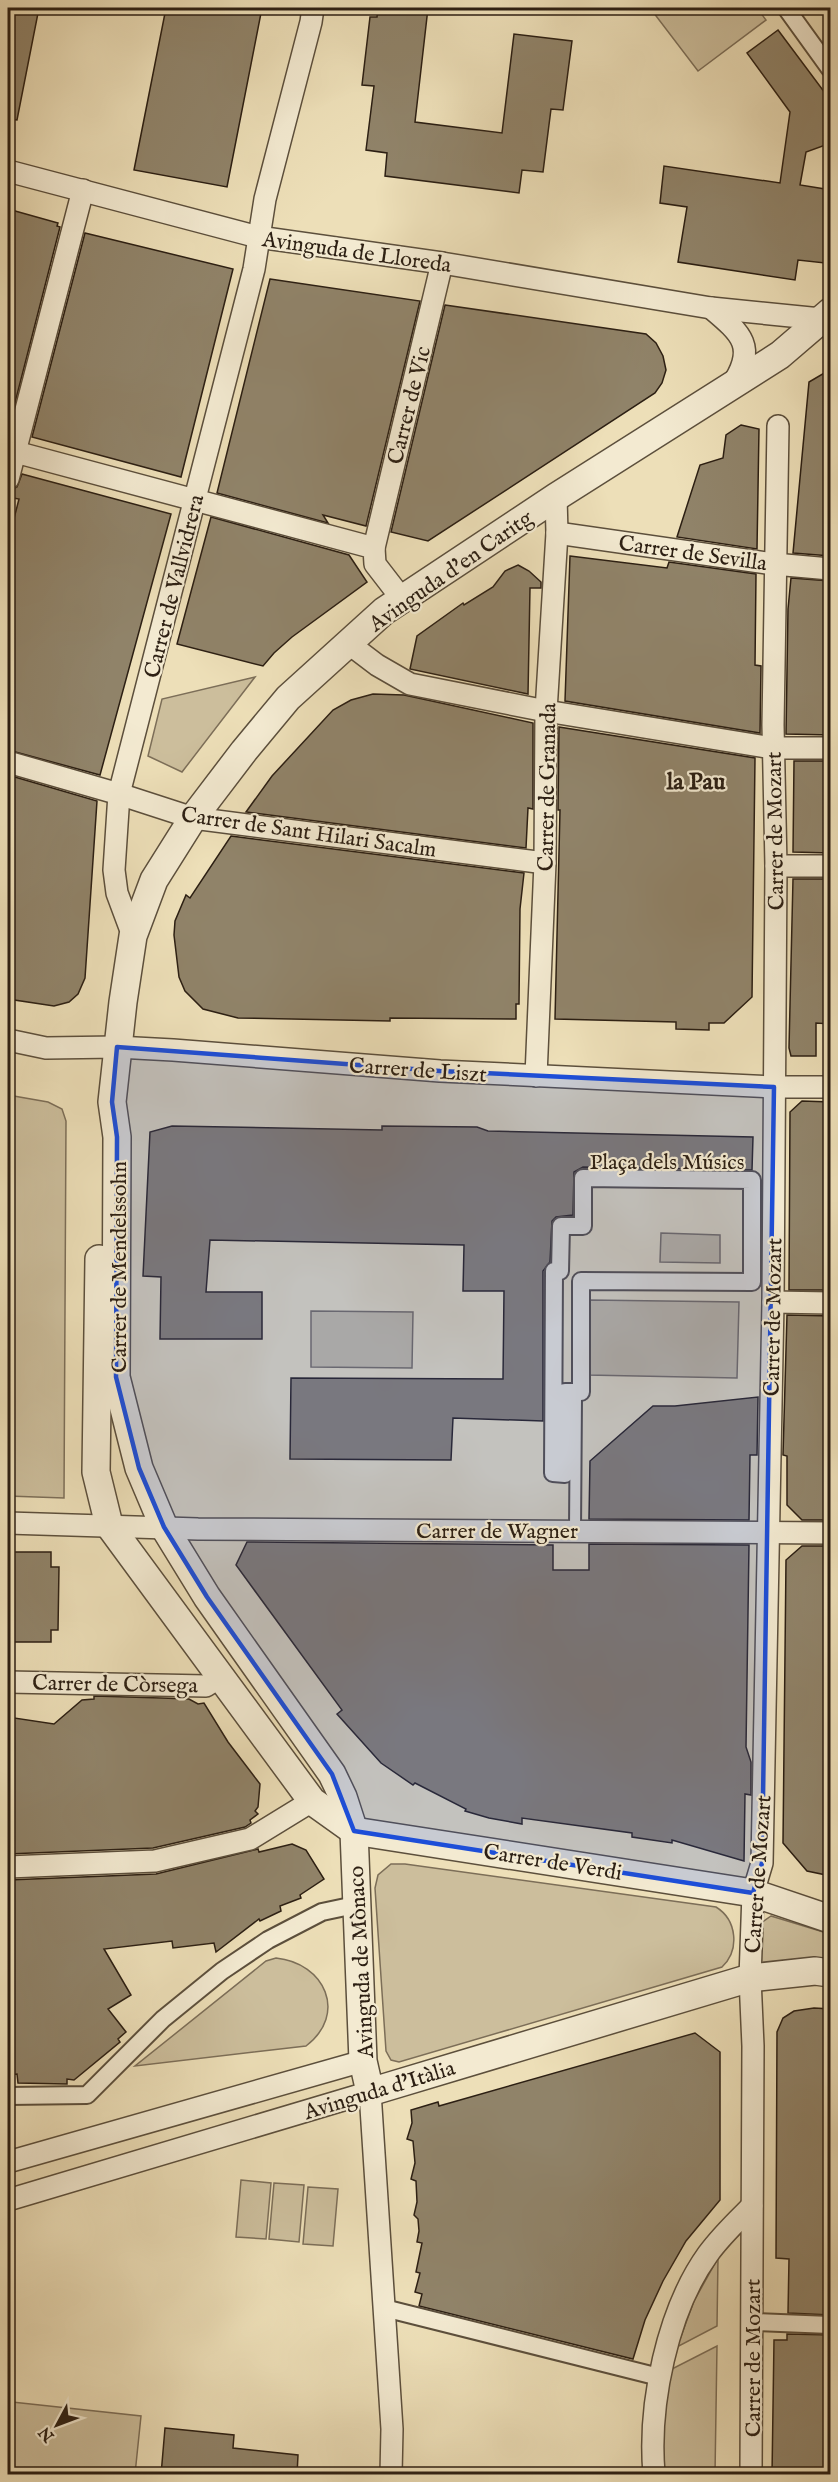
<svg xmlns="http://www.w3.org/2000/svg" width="838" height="2482" font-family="'IM FELL English',serif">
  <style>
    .green { fill: #ccbe9c; stroke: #7c6e58; stroke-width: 1.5 }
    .building { fill: #908369; stroke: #2c1f13; stroke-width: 1.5 }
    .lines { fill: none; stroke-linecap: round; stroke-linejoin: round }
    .service-casing { stroke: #5c4f3c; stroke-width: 14 }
    .pedestrian-casing { stroke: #5c4f3c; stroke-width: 20 }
    .minor-casing { stroke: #5c4f3c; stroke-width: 24 }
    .tertiary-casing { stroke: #5c4f3c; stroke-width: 30 }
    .service { stroke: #f3ead1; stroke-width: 10 }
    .pedestrian { stroke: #f3ead1; stroke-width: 16 }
    .minor { stroke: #f3ead1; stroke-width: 21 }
    .tertiary { stroke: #f3ead1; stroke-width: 27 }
    .marked { fill: #1d4ed8; fill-opacity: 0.2; stroke: #1d4ed8; stroke-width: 4.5; stroke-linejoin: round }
    .labels { text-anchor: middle; stroke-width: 4.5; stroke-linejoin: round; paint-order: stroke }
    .street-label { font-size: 22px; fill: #2c1f13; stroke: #f3ead1 }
    .neighbourhood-label { font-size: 24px; font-weight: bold; fill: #2c1f13; stroke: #f3ead1 }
  </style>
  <rect width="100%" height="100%" fill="#eddfb8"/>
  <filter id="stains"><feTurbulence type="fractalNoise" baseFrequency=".00333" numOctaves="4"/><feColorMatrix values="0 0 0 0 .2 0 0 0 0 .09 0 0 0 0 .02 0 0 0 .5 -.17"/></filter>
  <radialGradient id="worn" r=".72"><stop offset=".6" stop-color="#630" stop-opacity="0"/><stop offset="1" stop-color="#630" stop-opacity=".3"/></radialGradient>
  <g class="green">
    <path d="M650 8H757L766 20 698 71Z"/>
    <path d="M255 677 182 772 148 756 162 699Z"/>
    <path d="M8 1095 48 1102 62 1109 66 1121 64 1498 8 1496Z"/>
    <path d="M661 1233 720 1235V1263L660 1262Z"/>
    <path d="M589 1300 739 1302 737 1378 587 1375Z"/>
    <path d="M311 1311 413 1312 412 1368 311 1367Z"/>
    <path d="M391 1864H405L716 1907C737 1920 740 1950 722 1967L399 2062 391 2060 386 2051 375 1888 378 1875Z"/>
    <path d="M771 1916 830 1934V1964L770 1969 759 1962 758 1925Z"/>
    <path d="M276 1958C325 1963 348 2014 306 2046L135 2066 266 1961Z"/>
    <path d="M241 2180 271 2183 266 2239 236 2237Z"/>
    <path d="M274 2183 304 2185 299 2242 269 2239Z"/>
    <path d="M308 2187 338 2189 333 2246 303 2244Z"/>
    <path d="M718 2258 717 2326 677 2347 694 2301Z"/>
    <path d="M717 2346 715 2474H663L661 2452 668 2371Z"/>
    <path d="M12 2402 141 2416 135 2474H46L8 2470Z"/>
  </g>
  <g class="building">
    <path d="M8 8H39L17 120 8 119Z"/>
    <path d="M166 8H262L227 187 134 170Z"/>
    <path d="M378 8H428L415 122 502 133 514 34 572 41 563 110 551 109 543 172 522 170 519 193 385 176 387 153 366 150 374 86 362 85 370 17H377Z"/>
    <path d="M778 30 831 101V143L806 152 800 185 831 190V225L825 263 798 260 795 280 678 262 687 207 660 203 664 166 780 183 790 112 747 53Z"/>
    <path d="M8 209 58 223 57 226 60 227 8 430Z"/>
    <path d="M85 233 233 269 181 477 32 437Z"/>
    <path d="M270 279 420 301 366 526 323 515 328 523 217 493Z"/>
    <path d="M445 305 646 334 656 343 663 356 666 370 662 383 655 393 428 541 391 532Z"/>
    <path d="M831 369V556L793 553 809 382Z"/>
    <path d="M741 425 759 429 757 549 677 537 700 465 723 458 726 435Z"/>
    <path d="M22 474 171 514 100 775 8 750V542L19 499 8 497V491L17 487Z"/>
    <path d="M211 517 349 555 367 582 292 637 274 653 263 666 177 644Z"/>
    <path d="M570 556 667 568 669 562 756 574 755 665 761 666 760 733 565 701Z"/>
    <path d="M518 565 529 571 541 582V588H530L528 694 410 669 417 636 463 603 464 605 493 587 505 571Z"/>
    <path d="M791 578 831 581V735L786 734 788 609Z"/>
    <path d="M373 694 404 695 533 723V809L528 808 526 848 246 812 272 776 333 710 351 700Z"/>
    <path d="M559 727 755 758 752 997 724 1023H709V1030L676 1029V1022L555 1019 560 810H558Z"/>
    <path d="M794 761H831V853L793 852Z"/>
    <path d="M8 775 97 801 85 978 78 994 69 1002 54 1006 8 999Z"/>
    <path d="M231 836 524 873 520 909 519 1004H516V1019L390 1018V1021L238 1018 203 1009 185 991 179 977 174 935 175 921 186 895 190 898Z"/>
    <path d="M793 879H831V1024L816 1023V1056H791L789 1048Z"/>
    <path d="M802 1101 831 1102V1290H789L790 1112Z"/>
    <path d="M172 1126 382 1130V1126L477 1127 488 1131 753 1137 752 1170 583 1167 574 1172 573 1215 556 1217 552 1221 550 1262 543 1271V1421L453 1418 451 1460 290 1459 291 1378 503 1379 504 1291H463L464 1245 210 1240 206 1292H262V1339H160L161 1277 143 1276 150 1132Z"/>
    <path d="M787 1315 831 1316V1520H802L787 1505V1456L783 1455Z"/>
    <path d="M758 1397 757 1455H750L749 1520 589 1519 590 1461 653 1406H675Z"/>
    <path d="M247 1542 553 1545V1570H589V1544L749 1545 746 1747 751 1762V1795L745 1794 744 1861 672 1840V1843L632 1837V1833L522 1818V1824L489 1818 465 1811 466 1809 415 1783 413 1785 381 1763 337 1714 342 1710 236 1565Z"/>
    <path d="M802 1546H831V1876L807 1871 783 1843 786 1560Z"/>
    <path d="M8 1552H51V1567H59L58 1630H51V1642H8Z"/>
    <path d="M94 1696 161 1698 189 1699 198 1704 204 1703 228 1742 260 1784 258 1807 255 1811 258 1814 250 1820 251 1823 245 1827 153 1848 8 1854V1717L54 1724 82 1700 94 1699Z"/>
    <path d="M292 1844 306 1850 324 1879 300 1895 301 1898 280 1906 281 1911 260 1921 259 1919 216 1952 214 1943 173 1948 172 1941 104 1949 131 1995 108 2009 126 2032 118 2039 120 2042 74 2080 67 2079V2084L18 2083 17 2074 8 2075V1999H11L8 1950V1880L156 1874 258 1849 259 1852Z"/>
    <path d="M814 2008 831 2009V2315L788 2313 789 2259 776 2258 777 2032 783 2018 794 2011Z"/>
    <path d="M695 2033 720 2052V2200L686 2241 663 2281 645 2320 633 2359 419 2306 422 2294 415 2292 420 2273 416 2272 422 2243 417 2242 419 2231 418 2219 414 2215 417 2202 416 2181 411 2179 415 2163 413 2141 407 2139 412 2123 411 2110 438 2102 439 2106Z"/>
    <path d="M787 2334 831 2335V2475H772L774 2340H787Z"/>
    <path d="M165 2428 234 2435 233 2448 298 2455 297 2475H161Z"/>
  </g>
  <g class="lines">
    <g class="service-casing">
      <path id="service" d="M575 1530 576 1398"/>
    </g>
    <g class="pedestrian-casing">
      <g id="pedestrian">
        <path d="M786 8 830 69"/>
        <path d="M583 1178 752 1180V1282L581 1281V1392H565V1474L553 1473 554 1271H560L561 1226H583Z"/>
        <path d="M8 2096 87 2095 163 2019 222 1971 268 1940 322 1912 355 1905"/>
        <path d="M384 2308 659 2377"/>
        <path d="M754 2322 830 2325"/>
      </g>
    </g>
    <g class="minor-casing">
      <g id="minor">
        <path d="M8 171 258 237 442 263 711 308 821 319"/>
        <path d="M711 308C742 334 757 347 732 385"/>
        <path d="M8 450 374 548 375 564 402 599"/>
        <path d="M8 479 83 190"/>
        <path d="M557 533 774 564 830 569"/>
        <path d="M374 548 442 263"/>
        <path d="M348 643 377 665 410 684 546 711 773 748H830"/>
        <path d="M8 762 119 794 193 818 545 863"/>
        <path d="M776 866H830"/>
        <path d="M133 936 117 893 114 870 119 794 254 269 265 199 311 22 313 8"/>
        <path d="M8 1040 46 1048 117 1047 173 1050 440 1071 774 1087H830"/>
        <path d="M536 1076 545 863 546 711 557 533 556 497"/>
        <path d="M773 1302 830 1303"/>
        <path d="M8 1523 198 1529 830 1533"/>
        <path d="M8 1682 206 1686 220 1677"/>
        <path d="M8 1867 155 1861 250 1839 312 1801"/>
        <path d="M8 2162 363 2061"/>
        <path d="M8 2200 370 2092 392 2429 391 2474"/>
        <path d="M654 2474C648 2405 667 2311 708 2254 721 2236 737 2221 752 2206"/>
        <path d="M751 2474 753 2046 750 1978 753 1893 762 1863 773 1302 776 866 773 725 778 426"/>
      </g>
    </g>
    <g class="tertiary-casing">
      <g id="tertiary">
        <path d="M830 312 780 355 556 497 384 611 288 698 244 751 193 818 154 880 133 936 123 1002 112 1102 117 1137 116 1377 139 1468 164 1527 207 1597 332 1774 343 1797 354 1831 363 2061 370 2092 750 1978 815 1971 830 1973"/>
        <path d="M99 1259 96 1472 109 1525 312 1801 354 1831 753 1893 830 1919"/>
      </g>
    </g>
    <use href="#service" class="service"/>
    <use href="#pedestrian" class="pedestrian"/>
    <use href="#minor" class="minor"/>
    <use href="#tertiary" class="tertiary"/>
  </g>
  <path class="marked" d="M117 1047 440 1071 774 1087 762 1863 753 1893 354 1831 332 1774 207 1597 164 1527 139 1468 116 1377 117 1137 112 1102Z"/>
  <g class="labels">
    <g class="street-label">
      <text transform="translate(357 251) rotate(8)" y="8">Avinguda de Lloreda</text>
      <text transform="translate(408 405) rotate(-76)" y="8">Carrer de Vic</text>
      <text transform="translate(693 552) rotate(8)" y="8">Carrer de Sevilla</text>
      <text transform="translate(450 570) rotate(-35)" y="8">Avinguda d'en Caritg</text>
      <text transform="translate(173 586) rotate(-76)" y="8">Carrer de Vallvidrera</text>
      <text transform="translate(546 787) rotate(-89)" y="8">Carrer de Granada</text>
      <text transform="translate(309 831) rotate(8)" y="8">Carrer de Sant Hilari Sacalm</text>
      <text transform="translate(774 831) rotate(-91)" y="8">Carrer de Mozart</text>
      <text transform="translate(418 1069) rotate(4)" y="8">Carrer de Liszt</text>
      <text x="667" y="1169">Plaça dels Músics</text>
      <text transform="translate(118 1267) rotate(-90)" y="8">Carrer de Mendelssohn</text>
      <text transform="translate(772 1317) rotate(-89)" y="8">Carrer de Mozart</text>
      <text x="497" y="1538">Carrer de Wagner</text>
      <text transform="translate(115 1683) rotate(1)" y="8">Carrer de Còrsega</text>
      <text transform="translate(553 1861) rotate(9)" y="8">Carrer de Verdi</text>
      <text transform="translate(757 1874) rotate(-86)" y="8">Carrer de Mozart</text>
      <text transform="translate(360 1962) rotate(-93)" y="8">Avinguda de Mònaco</text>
      <text transform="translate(379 2089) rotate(-17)" y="8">Avinguda d'Itàlia</text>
      <text transform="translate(752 2358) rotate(-90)" y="8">Carrer de Mozart</text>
    </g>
    <g class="neighbourhood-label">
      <text x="696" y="789">la Pau</text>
    </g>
  </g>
  <rect width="838" height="2482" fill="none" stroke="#eddfb8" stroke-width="30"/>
  <rect x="9" y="9" width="820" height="2464" fill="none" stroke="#2c1f13" stroke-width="3"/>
  <rect x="15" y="15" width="808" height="2452" fill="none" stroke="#2c1f13" stroke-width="1.5"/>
  <g transform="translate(57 2425) rotate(229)" stroke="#f3ead1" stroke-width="4.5" paint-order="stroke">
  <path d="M0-4.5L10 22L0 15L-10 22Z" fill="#2c1f13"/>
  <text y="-9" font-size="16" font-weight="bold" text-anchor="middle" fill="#2c1f13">N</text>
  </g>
  <rect width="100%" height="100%" filter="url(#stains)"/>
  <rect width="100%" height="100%" fill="url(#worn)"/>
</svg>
